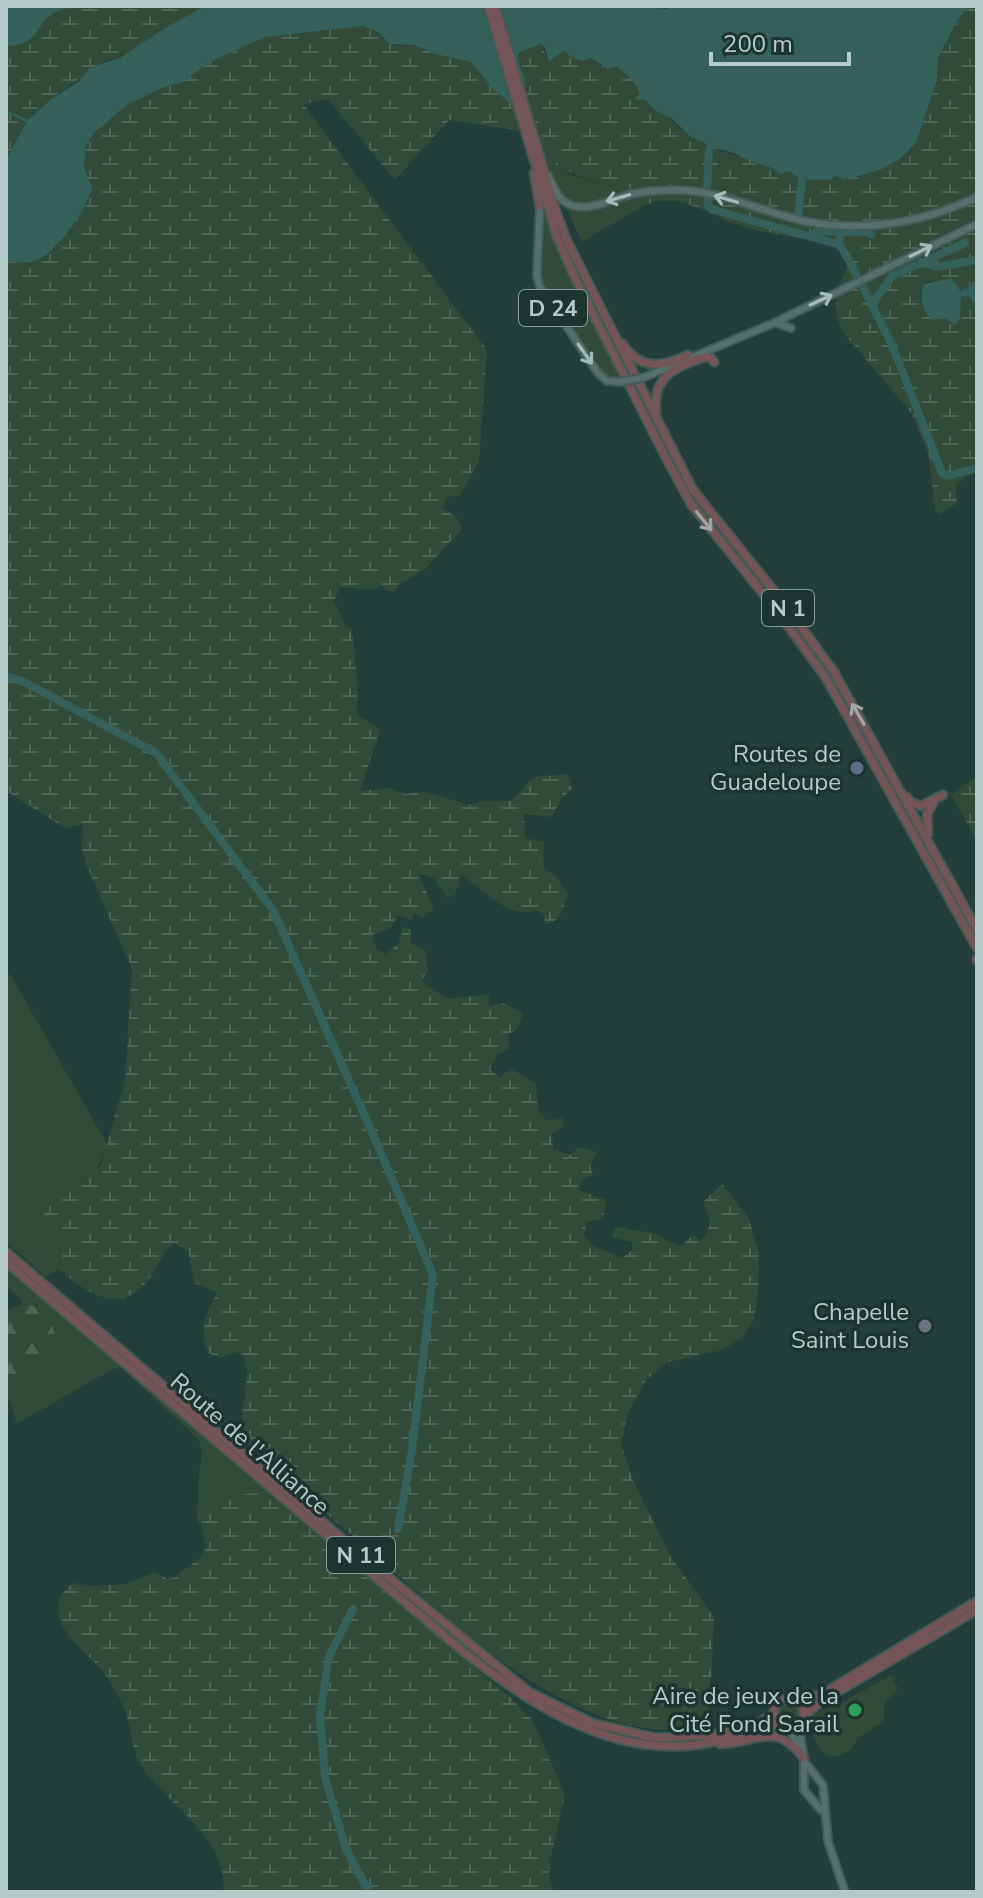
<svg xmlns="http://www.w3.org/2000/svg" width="983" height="1898" font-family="'Nunito Sans',sans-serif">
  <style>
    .green { fill: #314b38 }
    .forest { fill: url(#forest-firs) }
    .wetland { fill: url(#wetland-marsh) }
    .water { fill: #33605a }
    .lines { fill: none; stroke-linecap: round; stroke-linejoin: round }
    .stream { stroke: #33605a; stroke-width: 2 }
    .river { stroke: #33605a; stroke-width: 8 }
    .major-casing { stroke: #445b58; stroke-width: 10 }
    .highway-casing { stroke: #435a57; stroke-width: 11 }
    .major { stroke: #566f6c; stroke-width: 6 }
    .highway { stroke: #755558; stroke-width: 7 }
    .major-bridge-casing { stroke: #445b58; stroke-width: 10; stroke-linecap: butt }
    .major-bridge { stroke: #566f6c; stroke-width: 6 }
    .oneway { stroke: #a6bcba }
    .oneway2 { stroke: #a1a7a6 }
    .service-dot { fill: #5c6f8a; stroke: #1d3431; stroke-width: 3 }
    .worship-dot { fill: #6b7280; stroke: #1d3431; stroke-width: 3 }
    .leisure-dot { fill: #2e9e5b; stroke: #1d3431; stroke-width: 3 }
    .labels { text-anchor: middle; stroke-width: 7; stroke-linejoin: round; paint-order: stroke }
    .shield { fill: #1d3431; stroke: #879d9b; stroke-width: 2 }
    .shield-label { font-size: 22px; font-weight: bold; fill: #b4cac8 }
    .poi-label { font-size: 24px; fill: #b4cac8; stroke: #1d3431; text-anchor: end }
    .street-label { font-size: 24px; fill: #b4cac8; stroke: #1d3431 }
  </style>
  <defs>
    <pattern id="forest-firs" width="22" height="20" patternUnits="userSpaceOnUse" patternTransform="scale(2)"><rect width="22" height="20" fill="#314b38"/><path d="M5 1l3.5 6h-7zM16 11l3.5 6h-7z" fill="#4c6453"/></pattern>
    <pattern id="wetland-marsh" width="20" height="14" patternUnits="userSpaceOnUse" patternTransform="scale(2)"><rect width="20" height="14" fill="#314b38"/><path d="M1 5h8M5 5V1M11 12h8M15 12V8" fill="none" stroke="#4c6453"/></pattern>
  </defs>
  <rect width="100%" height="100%" fill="#243f3b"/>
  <g class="green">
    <path d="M535 122 553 162 569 174 614 188 645 205 582 242 554 181Z"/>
    <path d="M543 202 565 265 624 378H615L604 374 544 288 539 271Z"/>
    <path d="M555 215 574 261 689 487 826 665 977 935V942L825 670 685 488 580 280 561 239Z"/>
    <path d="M10 974 107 1144C98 1176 87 1180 58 1191L54 1230H71L72 1233 58 1255 59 1269 46 1277 6 1242V976Z"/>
    <path d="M6 1265 273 1497C252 1491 228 1493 209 1503L201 1525 196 1519C200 1502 197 1488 199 1472 201 1456 205 1457 198 1439L121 1368 113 1369 17 1424 6 1390 24 1376 43 1368 38 1305 22 1304V1300L6 1285Z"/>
    <path d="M891 1675 898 1688 885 1703 883 1722C876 1726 868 1731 861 1736 855 1742 850 1752 842 1755 819 1764 811 1733 810 1716L845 1701Z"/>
    <circle cx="789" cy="1714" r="12"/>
  </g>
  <path class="forest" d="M22 1304C36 1305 46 1307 51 1322 67 1368 35 1367 6 1390V1312Z"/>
  <g class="wetland">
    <path d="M6 6H205L165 28 134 50 100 64 51 99 27 121 6 160Z"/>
    <path d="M969 6H977V279L961 292 933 280 924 283 920 296 925 310 957 323 960 319 961 297 969 296 977 308V473L965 477 956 486 957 503 939 515 935 511 929 457 912 414 841 330C832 306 837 288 848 265L837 246C807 239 775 235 745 227 711 218 682 190 645 205L614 188 558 168 544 145 533 118 517 58 520 52 541 44 549 62 564 49 581 61 591 58 599 65 615 66 627 74 656 111 665 114 681 129 705 143 707 148 751 159 757 165 770 167 781 175 786 171 791 172 794 176 830 180 834 176 848 179 880 170 900 159 916 143 937 80 938 58 956 23Z"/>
    <path d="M360 26 372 29 383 39 398 46 414 45 435 54 471 62 512 103 521 131 449 120 395 180 328 99 303 104 487 350 479 461 460 495 448 497 442 508 456 517 462 529 424 570 400 584 392 593 381 585 372 590 340 587 334 601 346 626 352 629 358 684 357 714 380 730 360 791 389 788 405 794 425 792 469 805 481 801H511L533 777 568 774 572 789 561 799 552 817 524 814 525 838 544 842 543 867 556 877 568 894C563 908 562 922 545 924L544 915 537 910C510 921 482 889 461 874L455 895 447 898 434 878 418 873 434 908 423 918 415 914 411 920 398 915 390 929 373 934 376 948 386 954 399 943 402 927 410 929 412 944 425 950 428 969 422 982 447 999 490 994 488 1007 502 1003 523 1013 518 1028 508 1035 509 1049 497 1055 490 1069 500 1078 510 1068 536 1084 538 1111 547 1121 562 1118 564 1125 552 1134 553 1149 570 1155 579 1147 597 1152 590 1165 593 1175 583 1179 578 1190 606 1200 603 1220 587 1221 584 1235 594 1246 622 1258 632 1250V1242L612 1237 615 1227 653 1233 680 1247 693 1235 702 1241 711 1223 703 1202 722 1184 748 1217 759 1253 758 1293 754 1320 743 1336 723 1350 668 1362 646 1380 628 1413 621 1444 632 1478 671 1557 714 1617 709 1722C688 1727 666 1732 644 1728 535 1709 435 1606 354 1537 329 1516 304 1495 280 1473 270 1464 258 1455 250 1444 232 1416 254 1385 244 1356L236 1352 219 1358 208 1353C199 1330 205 1312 218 1293L194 1283 188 1251 174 1243C160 1254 157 1271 145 1284 116 1315 84 1291 59 1269L58 1255 71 1230C66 1229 61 1230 57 1230 44 1228 42 1210 45 1200L58 1191 82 1182 101 1165 125 1080 132 969 85 862 81 842 84 824 65 828 6 791V261C14 262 24 264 32 262 54 256 87 210 92 189L84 167 86 145 95 132 127 105 164 87 182 83 206 64 265 37Z"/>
    <path d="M977 776V840L951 795Z"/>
    <path d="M260 1493 273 1497 511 1698 533 1721 565 1795 550 1860 549 1875 553 1892H223C229 1838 169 1807 142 1767 131 1750 132 1727 124 1709 120 1698 113 1686 107 1677 93 1656 57 1635 58 1608 58 1597 65 1589 73 1583L92 1586 125 1584 155 1572 167 1579 176 1577C184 1567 199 1563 204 1552 208 1544 202 1535 201 1527 201 1519 206 1510 209 1503L221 1496Z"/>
  </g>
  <g class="water">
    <path d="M6 6H84C75 10 66 7 58 11 34 22 40 46 6 46Z"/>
    <path d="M205 6H633L667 9 666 6H969L956 23 938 58 937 80 916 143 900 159 880 170 848 179 834 176 831 180C817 178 801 183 791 172L786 171 781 175 770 167C750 165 729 144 709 151L705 143 690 136 671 118 656 111 645 100 635 99 640 94C636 82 627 74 615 66L608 69 591 58 581 61 570 56 564 50 549 62 545 48 541 44 520 52 517 58 525 80 522 99 510 103 493 89 471 62 435 54 414 45 390 44 377 32 363 26 265 37 206 64 182 83 164 87 127 105 95 132 86 145 84 167 92 188C87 210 55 256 32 262 24 264 14 262 6 261V160L27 121 51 99 78 82 90 68 121 57 165 28Z"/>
    <path d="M951 278 961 292 977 279V308L969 296 961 297 960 319 955 325 946 318 933 320C922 313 919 295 924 284Z"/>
  </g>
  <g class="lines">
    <path class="stream" d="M6 111 27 121"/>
    <g class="river">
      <path d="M707 191 709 151"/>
      <path d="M707 196 708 206 714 210 837 244 842 248 856 274"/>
      <path d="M798 217 802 179"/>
      <path d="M812 236 817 231 840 232"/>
      <path d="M839 245 840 232H868L871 234"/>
      <path d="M921 262 937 267 977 260"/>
      <path d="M862 285 892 345 942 473 947 476 977 468"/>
      <path d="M872 304 892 276 965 243"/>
      <path d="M6 676 24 682 156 753 273 910 375 1139 433 1275 412 1450 398 1529"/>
      <path d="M353 1609 329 1656 320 1715 325 1777 346 1849 369 1892"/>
    </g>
    <g class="major-casing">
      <g id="major">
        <path d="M548 175C554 188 559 203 574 206 591 210 611 200 628 195 643 191 660 190 676 190 714 190 751 207 788 217 851 235 919 225 977 197"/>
        <path d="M540 204 537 275 539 285 598 373 607 381 620 382"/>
        <path d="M777 323 791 328"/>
        <path d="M645 377 774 323 977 224"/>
        <path d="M799 1725 804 1761V1790L821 1810"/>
        <path d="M788 1729 799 1746"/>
        <path d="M804 1761 823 1785 828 1841 845 1892"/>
      </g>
    </g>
    <g class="highway-casing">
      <g id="highway">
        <path d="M488 6 557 237 576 280 664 454 691 504 778 612 826 678 977 948"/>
        <path d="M495 6 557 214 567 241 693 490 782 601 834 672 977 930"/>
        <path d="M534 173 540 207"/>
        <path d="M622 343C639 370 662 368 688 355"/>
        <path d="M656 413C652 376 674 368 704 357L711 358 714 362"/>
        <path d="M907 797 912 803 921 806 943 795"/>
        <path d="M928 834 927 814 934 801"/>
        <path d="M977 960V959"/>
        <path d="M6 1252 366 1559 529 1692 592 1723 656 1738 712 1735 757 1724 774 1713"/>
        <path d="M6 1262 460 1649C527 1701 604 1755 694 1745 723 1742 750 1731 778 1725"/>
        <circle cx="789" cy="1714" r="15"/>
        <path d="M797 1702 824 1693 977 1601"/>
        <path d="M804 1716 820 1702 977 1610"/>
        <path d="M720 1744C760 1742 774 1720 804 1758"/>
      </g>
    </g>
    <use href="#major" class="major"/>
    <use href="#highway" class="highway"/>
    <g class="major-bridge-casing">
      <path id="major-bridge" d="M620 382 645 377"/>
    </g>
    <use href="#major-bridge" class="major-bridge"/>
  </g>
  <defs><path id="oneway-shaft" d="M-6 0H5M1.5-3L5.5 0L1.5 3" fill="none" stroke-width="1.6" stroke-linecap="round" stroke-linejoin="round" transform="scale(2)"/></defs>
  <g class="oneway">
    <use href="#oneway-shaft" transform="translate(618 198) rotate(164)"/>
    <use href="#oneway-shaft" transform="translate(726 199) rotate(-164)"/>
    <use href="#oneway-shaft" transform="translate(921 251) rotate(-26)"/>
    <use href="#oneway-shaft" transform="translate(821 300) rotate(-25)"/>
    <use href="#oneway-shaft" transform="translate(585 354) rotate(55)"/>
  </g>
  <g class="oneway2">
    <use href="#oneway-shaft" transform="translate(704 521) rotate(51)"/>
    <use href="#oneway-shaft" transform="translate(858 714) rotate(-120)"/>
  </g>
  <circle class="service-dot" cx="857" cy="768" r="8"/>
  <circle class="worship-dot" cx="925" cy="1326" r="8"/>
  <circle class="leisure-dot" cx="855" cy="1710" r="8"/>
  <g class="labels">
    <g class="shield">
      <rect x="519" y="290" width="68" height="36" rx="6"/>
      <rect x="762" y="590" width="52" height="36" rx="6"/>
      <rect x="327" y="1537" width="68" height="36" rx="6"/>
    </g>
    <g class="shield-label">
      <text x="553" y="316">D 24</text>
      <text x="788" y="616">N 1</text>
      <text x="361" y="1563">N 11</text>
    </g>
    <g class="poi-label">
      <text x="841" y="762">Routes de<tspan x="841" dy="28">Guadeloupe</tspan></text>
      <text x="909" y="1320">Chapelle<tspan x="909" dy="28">Saint Louis</tspan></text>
      <text x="839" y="1704">Aire de jeux de la<tspan x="839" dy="28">Cité Fond Sarail</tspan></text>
    </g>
    <g class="street-label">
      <text transform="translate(250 1444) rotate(41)" y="8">Route de l'Alliance</text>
    </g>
  </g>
  <rect width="983" height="1898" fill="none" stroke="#b4cac8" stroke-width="16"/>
  <path d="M711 52v12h138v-12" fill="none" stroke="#b4cac8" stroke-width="4"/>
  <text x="723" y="52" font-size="24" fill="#b4cac8" stroke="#1d3431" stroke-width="6" paint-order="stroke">200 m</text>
</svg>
